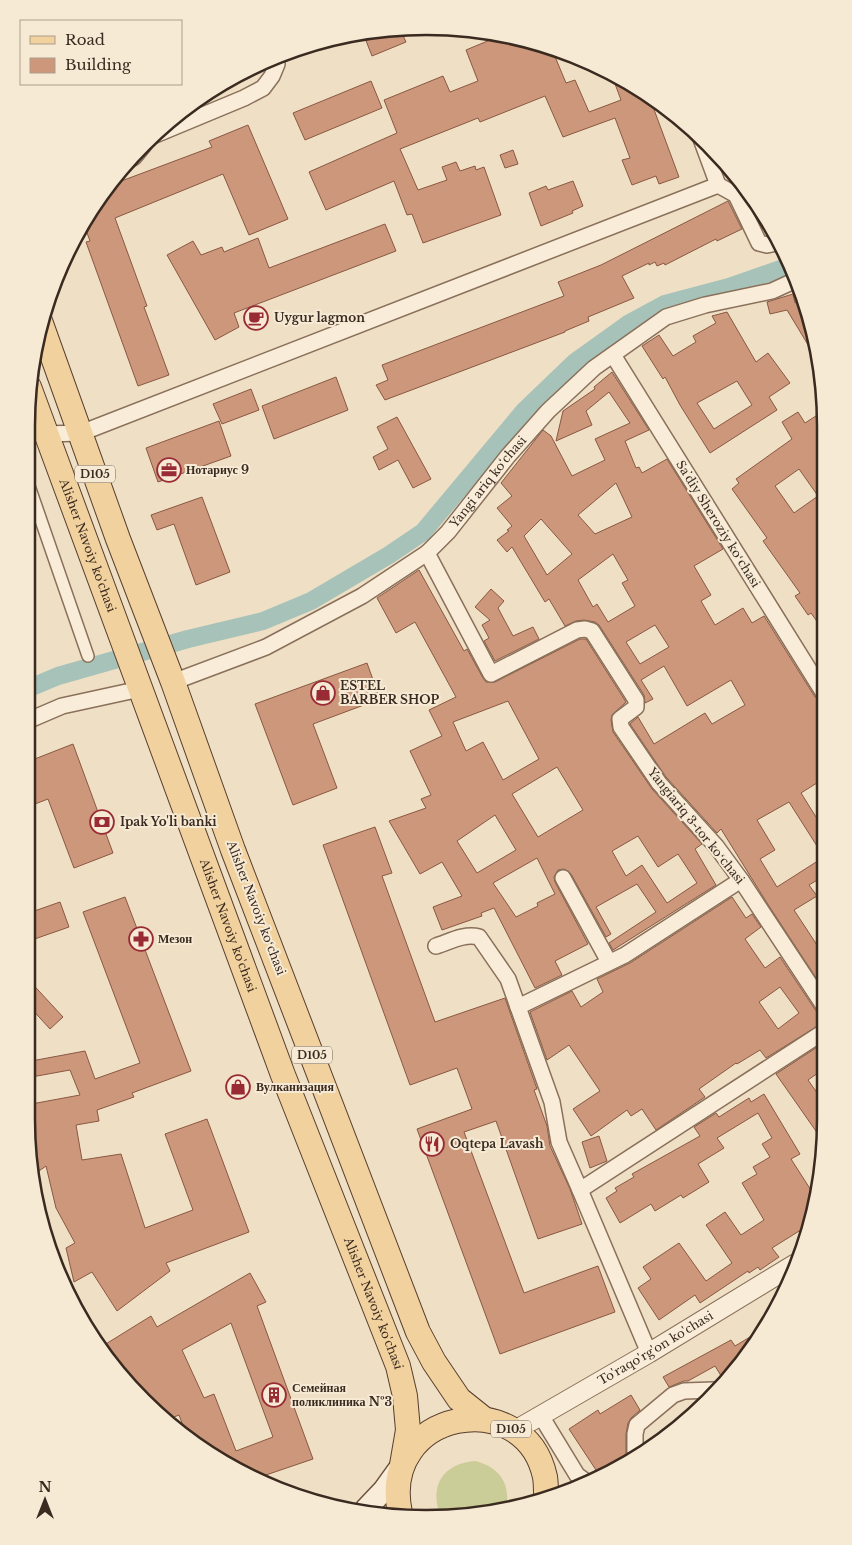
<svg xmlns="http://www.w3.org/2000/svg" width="852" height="1545" font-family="'Libre Baskerville',serif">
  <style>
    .green { fill: #cbcd99 }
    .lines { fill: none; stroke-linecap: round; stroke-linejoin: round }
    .canal { stroke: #a7c2b8; stroke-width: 18 }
    .building { fill: #cd977b; stroke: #895841; fill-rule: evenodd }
    .pedestrian-casing { stroke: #8a705b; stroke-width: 14 }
    .minor-casing { stroke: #8a705b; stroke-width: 18 }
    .tertiary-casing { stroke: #8a705b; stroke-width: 21 }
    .secondary-casing { stroke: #6c523e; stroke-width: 24 }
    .primary-casing { stroke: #583f2f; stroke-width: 26 }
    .pedestrian { stroke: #f9edd9; stroke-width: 11 }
    .minor { stroke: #f9edd9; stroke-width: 15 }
    .tertiary { stroke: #f9edd9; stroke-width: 19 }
    .secondary { stroke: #f9edd9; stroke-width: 21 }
    .primary { stroke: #f1d19e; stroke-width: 24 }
    .labels { text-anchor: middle; stroke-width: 4; stroke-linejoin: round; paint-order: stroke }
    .shield { fill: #f6ead5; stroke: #726456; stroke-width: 1 }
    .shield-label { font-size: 11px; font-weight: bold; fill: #3a2a1f }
    .poi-label { font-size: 12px; font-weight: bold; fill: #3a2a1f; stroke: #f6ead5; text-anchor: start }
    .street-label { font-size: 12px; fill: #3a2a1f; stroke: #f6ead5 }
    .rim { fill: none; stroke: #3a2a1f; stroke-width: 2.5 }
  </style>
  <rect width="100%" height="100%" fill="#efdfc5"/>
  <path class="green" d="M476 1461C499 1468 509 1481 507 1505L452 1518 441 1517C428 1486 443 1463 476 1461Z"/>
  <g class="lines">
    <path class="canal" d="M27 689 58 676 188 639 263 621 311 601 389 555 423 532 524 411 575 362 628 324 665 304 729 287 789 266"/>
  </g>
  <g class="building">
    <path d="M399 27 406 42 372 56 363 33Z"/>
    <path d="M502 35 531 42 534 49 544 45 551 47 566 83 575 80 589 112 621 100 611 73 626 80 649 96 679 177 659 184 656 176 632 185 622 160 630 158 615 118 563 137 545 96 480 122 478 118 400 149 418 190 447 180 442 167 456 162 460 171 475 166 476 170 484 167 501 215 423 243 412 214 407 215 394 181 326 210 309 172 397 133 384 100 443 76 450 92 478 81 466 50Z"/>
    <path d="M371 81 382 108 305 140 293 113Z"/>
    <path d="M248 125 288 219 249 235 223 174 115 218 147 306 144 307 169 375 138 386 86 242 90 241 83 222 115 178 116 183 212 147 209 141Z"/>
    <path d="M513 150 518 164 505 168 500 155Z"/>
    <path d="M573 181 583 206 572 211 573 213 541 226 529 193 546 186 548 190Z"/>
    <path d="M747 191 758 204 765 217 759 221 745 192Z"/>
    <path d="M728 201 742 229 717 241 716 239 665 265 664 263 657 266 655 262 649 265V263L622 276 634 298 588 317 589 321 565 331V332L385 400 376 385 388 380 382 365 564 296 558 282 601 265Z"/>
    <path d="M385 224 396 251 234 313 239 327 215 340 167 255 193 241 201 255 222 247 224 252 258 238 269 268Z"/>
    <path d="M793 294 795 303 804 297 818 357 816 358 787 310 770 314 767 302Z"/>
    <path d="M727 312 756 362 768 353 790 383 769 397 777 410 710 453 680 405 665 377 663 379 642 346 659 335 673 356 696 342 693 336 716 323 712 316ZM737 381 752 405 714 429 697 403Z"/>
    <path d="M612 372 649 430 625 441 636 468 639 467 642 473 667 459 723 549 694 566 711 595 701 601 715 625 743 608 752 623 764 616 815 697 823 702 824 781H820L801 793 816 817 824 812V876L809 885 817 896 794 910 817 945 824 940V990L767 903 721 829 717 833 666 777 630 724 638 717 654 744 705 713 712 724 745 705 731 680 687 706 664 666 641 680 653 699 645 703 644 695 599 625 595 622 584 620 576 621 565 626 549 599 545 602 512 547 507 552 497 540 509 531 507 530 512 526 497 508 512 496 501 483 543 430 551 436 572 476 605 460 595 439 630 423 609 392 586 411 592 425 556 441 563 411 595 389 594 387ZM616 483 632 517 595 534 578 515ZM541 519 572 554 547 575 524 536ZM613 554 628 580 622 583 635 606 608 622 597 604 593 607 578 580ZM655 625 669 647 640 664 626 642ZM789 802 824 857 777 887 760 859 775 850 757 820Z"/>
    <path d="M336 377 348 410 274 439 262 406Z"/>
    <path d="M251 389 259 410 222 424 213 404Z"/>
    <path d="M798 412 805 423 822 412 823 630 811 613 808 615 795 596 800 593 763 541 767 538 732 489 739 483 736 479 792 439 782 422ZM799 469 818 496 794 513 775 486Z"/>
    <path d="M397 417 431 479 413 488 398 460 379 470 373 457 388 449 377 427Z"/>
    <path d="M219 421 231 456 158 482 146 448Z"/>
    <path d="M202 497 230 572 196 585 174 524 157 530 151 515Z"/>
    <path d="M419 570 464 651 467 649 483 678 486 682H495L580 639H586L626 702 612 715 611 720 613 732 652 789 702 844 695 849 716 885 613 950 609 943 656 912 637 884 596 907 611 934 606 937 571 874 564 869 558 870 554 877 555 882 588 944 555 961 562 975 535 988 494 908 481 913 482 916 442 930 433 907 462 896 442 862 420 874 389 821 426 808 421 799 431 795 410 751 442 736 429 710 456 697 415 622 396 633 377 598ZM508 701 539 759 503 780 483 742 466 751 453 722ZM557 767 583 810 538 837 512 794ZM495 815 516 850 477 873 457 841ZM638 836 658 867 678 854 697 883 667 903 642 865 626 876 612 851ZM537 858 555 894 537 903 538 906 516 917 493 883Z"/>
    <path d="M491 589 504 601 498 608 513 636 533 627 539 639 495 661 484 641 489 638 482 625 490 620 475 607Z"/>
    <path d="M367 663 380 699 313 724 337 788 293 805 255 704Z"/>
    <path d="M73 744 113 853 74 868 48 799 27 807V762Z"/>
    <path d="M375 827 392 873 382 876 435 1022 505 998 537 1089 534 1090 547 1126 550 1146 570 1189 582 1224 538 1239 496 1121 464 1132 524 1293 598 1266 615 1312 500 1354 417 1129 472 1109 457 1068 410 1085 323 845Z"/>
    <path d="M125 897 191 1071 132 1093 134 1097 97 1110 99 1121 76 1125 82 1160 121 1154 145 1228 193 1210 165 1134 207 1119 249 1232 166 1263 170 1271 117 1311 92 1272 74 1282 66 1248 75 1243 56 1208 46 1166 39 1171 34 1164 26 1119V1105L80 1095 70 1070 26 1078V1062L85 1051 95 1079 140 1063 83 912Z"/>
    <path d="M732 897 746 918 752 914 761 927 745 939 765 968 780 957 816 1011 824 1015V1022L766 1058 760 1050 737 1064 736 1063 699 1089 705 1097 656 1130 642 1109 631 1116 627 1110 591 1136 573 1109 600 1091 569 1045 547 1060 530 1012 572 991 581 1007 603 992 597 979 630 963ZM780 987 799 1013 778 1029 759 1002Z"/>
    <path d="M60 902 69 927 26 942V914Z"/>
    <path d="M26 977 63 1017 50 1029 30 1007 32 1005 26 999Z"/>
    <path d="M825 1042V1068L808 1080 825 1104V1144L776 1074Z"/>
    <path d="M764 1094 800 1154 791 1159 816 1198 812 1223 772 1248 779 1257 760 1270 758 1267 749 1273 748 1271 700 1303 695 1295 659 1320 638 1288 651 1279 643 1267 679 1243 706 1281 732 1263 706 1225 725 1212 741 1235 764 1220 742 1183 757 1174 753 1167 770 1157 762 1144 772 1138 758 1113 717 1138 724 1148 698 1164 709 1182 683 1198 681 1195 655 1211 651 1204 620 1223 606 1198 617 1191 615 1188 634 1177 632 1174 700 1136 694 1127 716 1113 719 1117 749 1098 751 1102Z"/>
    <path d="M599 1136 607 1161 590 1168 582 1142Z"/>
    <path d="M250 1273 266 1302 257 1306 313 1459 260 1477 204 1452 187 1436 179 1415 169 1419 109 1363 101 1347 151 1316 157 1327ZM231 1323 273 1437 236 1451 214 1394 204 1398 182 1350Z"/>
    <path d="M760 1331 761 1332 723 1379 715 1366 688 1381H684L669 1387 663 1377 731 1340 735 1346Z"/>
    <path d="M631 1395 640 1410 631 1418 628 1423 626 1434V1453L627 1458 609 1470H596L569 1429 598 1410 600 1414Z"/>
  </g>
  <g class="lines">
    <g class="pedestrian-casing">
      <path id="pedestrian" d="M27 480 88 656"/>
    </g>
    <g class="minor-casing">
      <g id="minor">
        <path d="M155 135 244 98 263 88 272 76 277 64 276 57"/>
        <path d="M701 139 718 185"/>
        <path d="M126 162 134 157 144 145"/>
        <path d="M613 355 823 692"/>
        <path d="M46 434 81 433 718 185 736 195 759 243 767 245 777 243"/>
        <path d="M427 553 491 674 577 630 585 629 592 631 636 700V707L620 719 621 727 659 783 716 846 741 880 824 1006"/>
        <path id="s1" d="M173 682 266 647 362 596 427 553 448 532 508 456 548 411 594 368 666 317 705 305 772 291 796 280"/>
        <path d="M27 721 62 706 140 689"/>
        <path d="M563 878 609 962"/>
        <path d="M436 946C449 942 464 933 479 937L508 979 552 1102 559 1142 580 1190 825 1031"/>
        <path d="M518 1007 625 955 741 880"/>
        <path d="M580 1190 649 1353"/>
        <path d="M541 1416 577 1475 588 1483"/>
        <path d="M635 1453V1434L637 1425 673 1395 684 1391 714 1390"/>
      </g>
    </g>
    <g class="tertiary-casing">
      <g id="tertiary">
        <path id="s2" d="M514 1431 649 1353 795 1264"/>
      </g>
    </g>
    <g class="secondary-casing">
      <path id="secondary" d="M366 1509 384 1490 402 1465"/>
    </g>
    <g class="primary-casing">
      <g id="primary">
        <path d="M40 321 118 539 173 682 233 850 418 1332 434 1362 459 1399 484 1419"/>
        <path id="s3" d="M29 387 283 1075 398 1366 405 1396 408 1430 402 1465"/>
        <path d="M400 1513C378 1410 525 1383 545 1477 546 1483 546 1490 546 1496"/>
      </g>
    </g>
    <use href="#pedestrian" class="pedestrian"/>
    <use href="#minor" class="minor"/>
    <use href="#tertiary" class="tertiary"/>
    <use href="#secondary" class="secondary"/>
    <use href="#primary" class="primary"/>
  </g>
  <defs>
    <g id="cafe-ring" transform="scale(1.25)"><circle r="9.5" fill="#f6ead5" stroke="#992b34" stroke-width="1.5"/><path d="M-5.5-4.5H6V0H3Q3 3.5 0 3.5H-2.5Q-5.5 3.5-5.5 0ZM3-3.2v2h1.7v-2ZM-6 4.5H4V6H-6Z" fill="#992b34"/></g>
    <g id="office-ring" transform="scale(1.25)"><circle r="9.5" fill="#f6ead5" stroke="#992b34" stroke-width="1.5"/><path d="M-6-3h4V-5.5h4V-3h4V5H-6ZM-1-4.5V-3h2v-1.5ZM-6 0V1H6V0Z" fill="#992b34"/></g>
    <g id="shop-ring" transform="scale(1.25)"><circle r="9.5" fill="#f6ead5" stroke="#992b34" stroke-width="1.5"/><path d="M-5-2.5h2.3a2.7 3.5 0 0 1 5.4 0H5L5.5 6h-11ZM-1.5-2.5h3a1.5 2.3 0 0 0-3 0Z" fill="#992b34"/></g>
    <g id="bank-ring" transform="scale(1.25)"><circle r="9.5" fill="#f6ead5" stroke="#992b34" stroke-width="1.5"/><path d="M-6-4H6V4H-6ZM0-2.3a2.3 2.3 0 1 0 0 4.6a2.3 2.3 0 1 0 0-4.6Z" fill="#992b34"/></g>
    <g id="pharmacy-ring" transform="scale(1.25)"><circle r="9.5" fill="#f6ead5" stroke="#992b34" stroke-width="1.5"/><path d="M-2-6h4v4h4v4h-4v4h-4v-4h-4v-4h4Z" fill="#992b34"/></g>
    <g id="restaurant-ring" transform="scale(1.25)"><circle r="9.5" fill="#f6ead5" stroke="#992b34" stroke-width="1.5"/><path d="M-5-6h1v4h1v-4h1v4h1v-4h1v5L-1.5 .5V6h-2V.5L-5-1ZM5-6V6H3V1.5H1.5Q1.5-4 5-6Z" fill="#992b34"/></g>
    <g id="building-ring" transform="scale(1.25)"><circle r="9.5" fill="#f6ead5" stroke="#992b34" stroke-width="1.5"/><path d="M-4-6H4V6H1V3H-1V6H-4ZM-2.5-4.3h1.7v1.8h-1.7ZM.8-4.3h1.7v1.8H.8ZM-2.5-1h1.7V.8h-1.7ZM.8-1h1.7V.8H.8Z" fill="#992b34"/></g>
  </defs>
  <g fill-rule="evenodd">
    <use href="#cafe-ring" x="256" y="318"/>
    <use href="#office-ring" x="169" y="470"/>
    <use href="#shop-ring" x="323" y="693"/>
    <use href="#bank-ring" x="102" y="822"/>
    <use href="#pharmacy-ring" x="141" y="939"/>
    <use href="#shop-ring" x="238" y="1087"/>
    <use href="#restaurant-ring" x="432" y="1144"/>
    <use href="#building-ring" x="274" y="1395"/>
  </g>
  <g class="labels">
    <g class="shield">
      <rect x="75" y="465.5" width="40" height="17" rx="4"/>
      <rect x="292" y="1046.5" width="40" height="17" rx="4"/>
      <rect x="491" y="1420.5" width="40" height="17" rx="4"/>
    </g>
    <g class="shield-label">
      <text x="95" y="478">D105</text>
      <text x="312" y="1059">D105</text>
      <text x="511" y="1433">D105</text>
    </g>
    <g class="poi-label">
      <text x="274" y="322">Uygur lagmon</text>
      <text x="186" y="474">Нотариус 9</text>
      <text x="340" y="690">ESTEL<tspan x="340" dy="14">BARBER SHOP</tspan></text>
      <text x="120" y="826">Ipak Yo'li banki</text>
      <text x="158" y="943">Мезон</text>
      <text x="256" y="1091">Вулканизация</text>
      <text x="450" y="1148">Oqtepa Lavash</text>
      <text x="292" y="1392">Семейная<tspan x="292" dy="14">поликлиника №3</tspan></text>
    </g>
    <g class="street-label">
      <text dy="4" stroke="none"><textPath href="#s1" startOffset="380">Yangi ariq ko‘chasi</textPath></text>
      <text transform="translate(718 524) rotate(58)" y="4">Saʼdiy Sheroziy koʻchasi</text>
      <text dy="4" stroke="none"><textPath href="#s3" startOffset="169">Alisher Navoiy ko'chasi</textPath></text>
      <text transform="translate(696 826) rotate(51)" y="4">Yangiariq 3-tor koʻchasi</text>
      <text transform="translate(256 908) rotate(69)" y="4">Alisher Navoiy koʻchasi</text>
      <text dy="4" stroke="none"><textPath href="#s3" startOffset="574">Alisher Navoiy ko'chasi</textPath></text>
      <text dy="4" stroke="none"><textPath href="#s3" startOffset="979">Alisher Navoiy ko'chasi</textPath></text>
      <text dy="4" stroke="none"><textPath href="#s2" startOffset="164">To'raqo'rg'on ko'chasi</textPath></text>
    </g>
  </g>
  <path d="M0 0H852V1545H0ZM426 35H426A391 391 0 0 1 817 426V1119A391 391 0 0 1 426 1510H426A391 391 0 0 1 35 1119V426A391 391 0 0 1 426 35Z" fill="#f6ead5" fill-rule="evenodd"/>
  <path class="rim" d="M426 35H426A391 391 0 0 1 817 426V1119A391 391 0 0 1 426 1510H426A391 391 0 0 1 35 1119V426A391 391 0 0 1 426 35Z"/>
  <rect x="20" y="20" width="162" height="65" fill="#f6ead5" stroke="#ab9d8c"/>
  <rect x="30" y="36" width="25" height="8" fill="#f1d19e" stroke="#ab9d8c"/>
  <text x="65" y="45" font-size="15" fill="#3a2a1f">Road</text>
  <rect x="30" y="58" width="25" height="15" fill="#cd977b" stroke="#ab9d8c"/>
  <text x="65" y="70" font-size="15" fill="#3a2a1f">Building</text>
  <g transform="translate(45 1500)" stroke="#f6ead5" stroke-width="4" paint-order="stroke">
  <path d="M0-4L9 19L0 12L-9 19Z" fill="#3a2a1f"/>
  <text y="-8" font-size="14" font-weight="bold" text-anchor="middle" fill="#3a2a1f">N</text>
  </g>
</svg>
